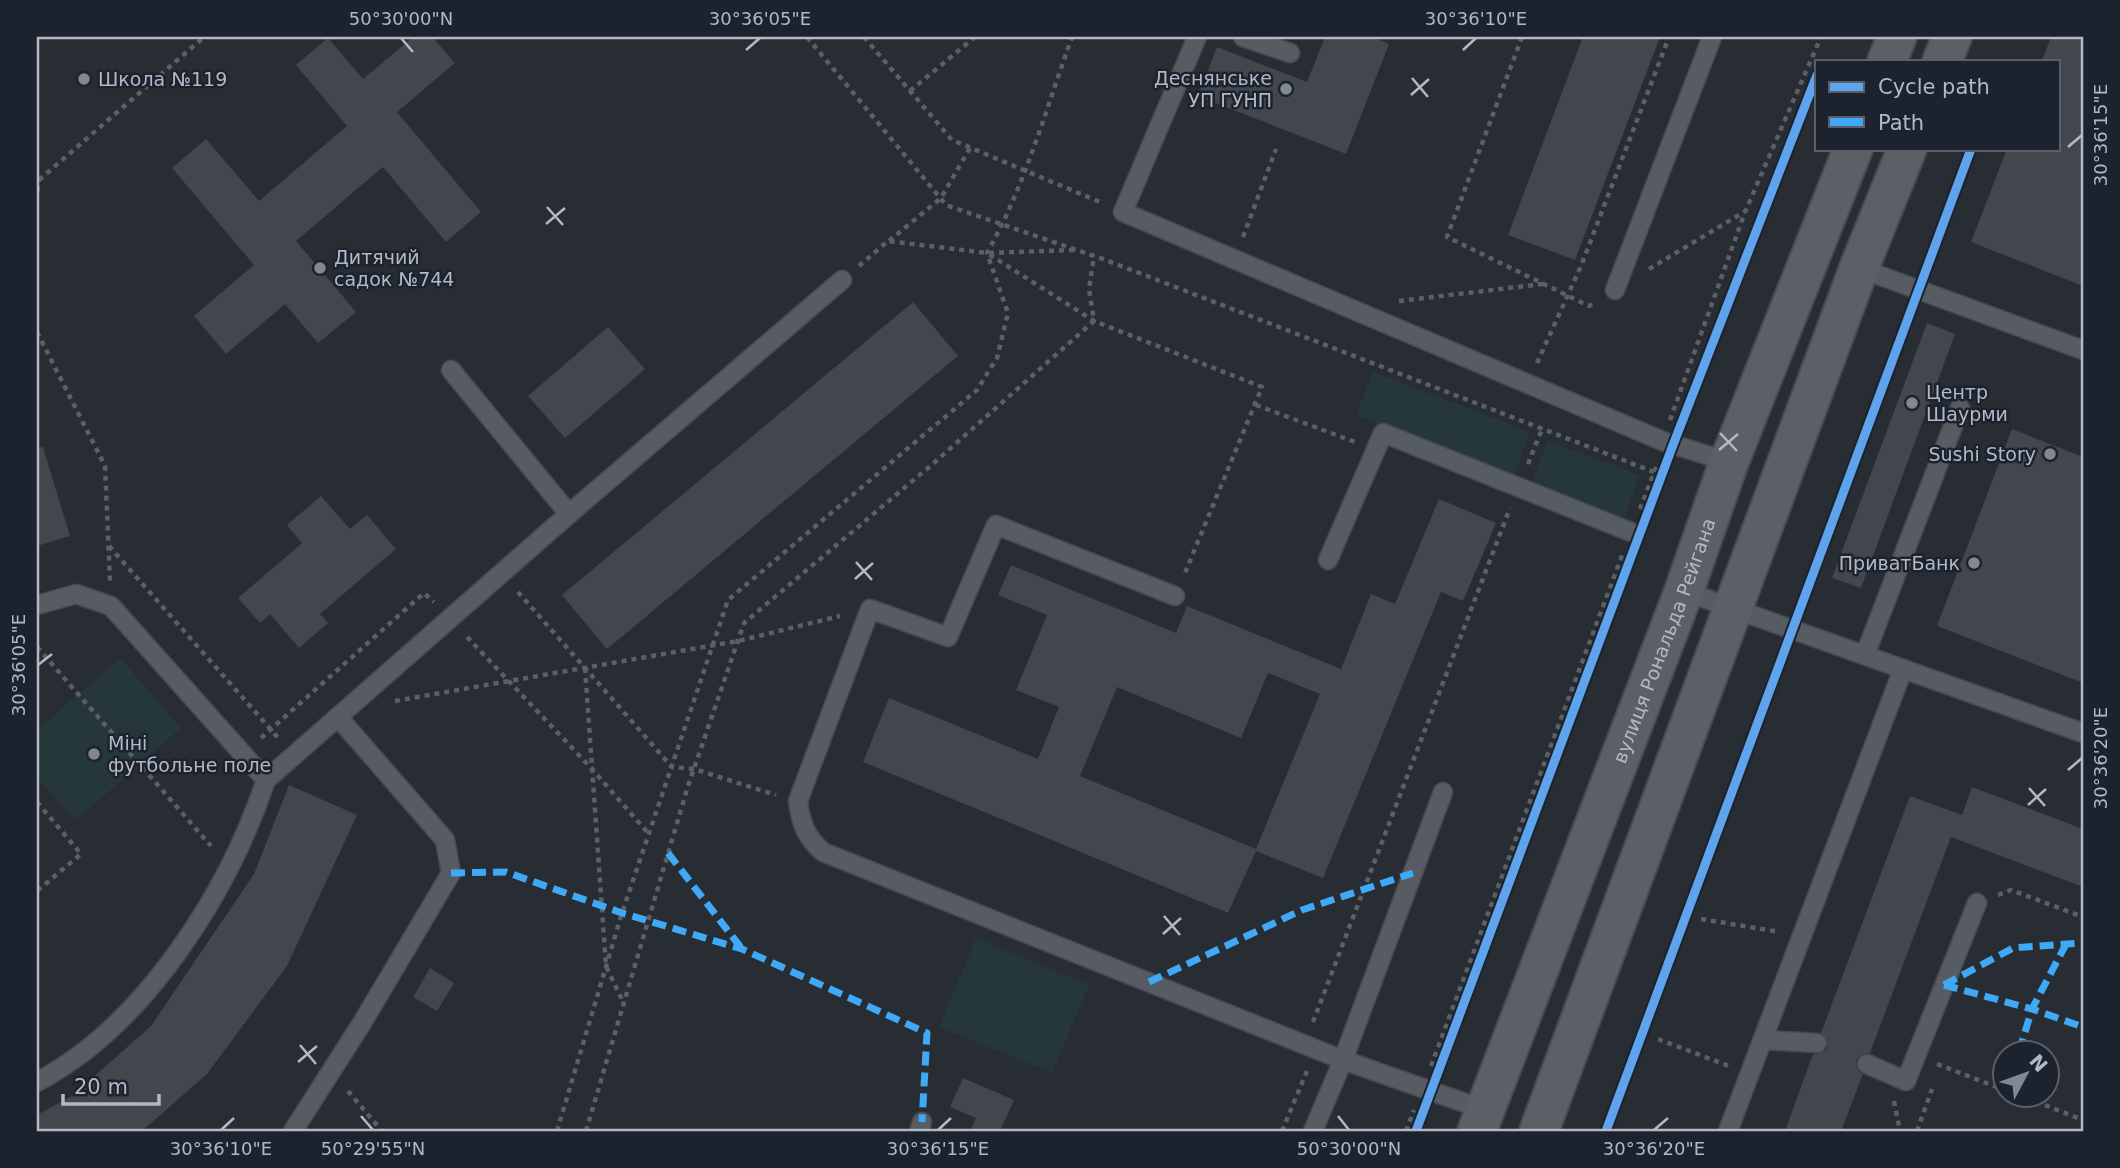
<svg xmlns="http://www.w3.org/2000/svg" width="2120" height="1168" font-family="'DejaVu Sans',sans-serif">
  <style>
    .green { fill: #26373a }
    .building { fill: #42464d; fill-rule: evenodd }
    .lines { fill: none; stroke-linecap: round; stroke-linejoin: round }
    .lane-casing { stroke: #46494f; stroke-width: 21 }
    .secondary-casing { stroke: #46494f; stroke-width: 42 }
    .path { stroke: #5b6066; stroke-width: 4.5; stroke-dasharray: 5 5; stroke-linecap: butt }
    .lane { stroke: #575b62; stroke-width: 18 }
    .secondary { stroke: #5c6066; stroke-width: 38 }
    .quiet { stroke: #3fa9f5; stroke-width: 7; stroke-dasharray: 14 7; stroke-linecap: butt }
    .cycleway-casing { stroke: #1c232e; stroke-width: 13 }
    .cycleway { stroke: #60a3ed; stroke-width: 9 }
    .ticks { fill: none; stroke: #b2b9c5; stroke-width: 2.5 }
    .poi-dot { fill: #828892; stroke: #1c232e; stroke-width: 2.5 }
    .labels { text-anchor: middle; stroke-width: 5; stroke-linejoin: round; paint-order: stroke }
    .poi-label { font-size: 19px; fill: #b2b9c5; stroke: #1c232e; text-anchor: start }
    .street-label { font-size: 19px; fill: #b2b9c5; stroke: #1c232e }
    .neatline { fill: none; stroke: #b2b9c5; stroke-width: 2.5 }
    .ticks-label { font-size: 18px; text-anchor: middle; fill: #b2b9c5 }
  </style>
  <rect width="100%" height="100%" fill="#282d34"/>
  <g class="green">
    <path d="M1373 372 1530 432 1514 476 1356 415Z"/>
    <path d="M1548 441 1640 475 1623 520 1531 485Z"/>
    <path d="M120 658 181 728 75 821 37 777V731Z"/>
    <path d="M976 938 1089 985 1052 1073 939 1027Z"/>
  </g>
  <g class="building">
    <path d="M413 37H432L455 63 397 112 481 212 446 242 383 167 296 241 356 312 318 343 285 304 226 354 194 316 254 265 172 168 206 139 259 201 347 126 296 65 328 38 363 79Z"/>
    <path d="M1325 37H1372L1389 44 1346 154 1198 96 1217 47 1307 82Z"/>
    <path d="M1583 37H1660L1575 260 1508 235Z"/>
    <path d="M2051 37H2083V286L1971 242 2007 149H2059V61H2042Z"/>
    <path d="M913 302 958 356 607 649 562 595Z"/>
    <path d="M1927 323 1955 334 1861 588 1832 578Z"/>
    <path d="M608 327 645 369 565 438 528 396Z"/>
    <path d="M2012 429 2083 457V683L1937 626Z"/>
    <path d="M43 447 70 536 37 546V448Z"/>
    <path d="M321 496 350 529 367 515 396 549 320 614 328 623 299 648 270 614 260 623 238 598 302 543 287 525Z"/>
    <path d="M1439 499 1496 523 1463 601 1441 592 1323 878 1256 851 1228 913 863 762 889 698 1038 759 1059 707 1016 690 1047 615 998 595 1011 565 1176 633 1187 606 1341 669 1371 594 1395 604ZM1268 673 1320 694 1256 849 1080 776 1117 687 1241 738Z"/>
    <path d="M289 785 357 815 287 966 207 1074 142 1131H37V1115L72 1096 151 1026 254 874Z"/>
    <path d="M1972 787 2083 829V887L1951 837 1870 1053 1861 1055 1856 1060 1858 1070 1863 1074 1841 1131H1785L1813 1054 1827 1049V1039L1821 1033 1910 796 1962 815Z"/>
    <path d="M430 968 454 983 437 1011 413 997Z"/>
    <path d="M963 1078 1014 1100 1000 1131H970L976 1118 950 1107Z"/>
  </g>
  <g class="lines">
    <g class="lane-casing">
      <g id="lane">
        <path d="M1197 37 1123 212 1665 442 1729 462"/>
        <path d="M1243 37 1290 53"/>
        <path d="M1859 268 2083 350"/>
        <path d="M1615 290 1712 37"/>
        <path d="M451 370 569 514"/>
        <path d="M1328 560 1383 433 1631 532"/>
        <path d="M1684 591 2083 733"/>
        <path d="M1175 596 996 525 948 637 870 609 798 801C801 824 806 837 823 852L1343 1060 1485 1110"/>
        <path d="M37 605 76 594 111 606 266 780 569 514 842 280"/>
        <path d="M1865 655 1960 408"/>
        <path d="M1763 1040 1817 1043"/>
        <path d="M1867 1064 1906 1081 1977 903"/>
        <path d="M37 1082C145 1025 228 893 266 780"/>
        <path d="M293 1131 362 1023 451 873 445 840 338 717"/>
        <path d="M919 1131 922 1122"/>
        <path d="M1313 1131 1343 1060 1443 792"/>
        <path d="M1728 1131 1903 669"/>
      </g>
    </g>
    <g class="secondary-casing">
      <g id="secondary">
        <path d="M1887 61 1897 37"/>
        <path d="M1942 61 1952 37"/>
        <path id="s1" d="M1477 1131 1684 591 1729 462 1853 149"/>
        <path d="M1539 1131 1859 268 1907 149"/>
      </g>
    </g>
    <g class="path">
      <path d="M807 37 946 205 1103 259 1654 472"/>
      <path d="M864 37 952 140 1100 202"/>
      <path d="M1522 37 1447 237 1589 306 1594 303"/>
      <path d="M910 91 975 37"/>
      <path d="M37 177 39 180 37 195"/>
      <path d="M39 180 204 37"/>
      <path d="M1243 237 1276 149"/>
      <path d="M889 241 941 198 970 148"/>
      <path d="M1074 250 987 253 1094 321 1262 387 1185 573"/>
      <path d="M859 266 888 241 987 253"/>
      <path d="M1649 269 1744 212"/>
      <path d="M1399 301 1543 284"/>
      <path d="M37 332 105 466 110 581"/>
      <path d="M1537 363 1581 266 1669 37"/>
      <path d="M2083 387V388"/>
      <path d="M1256 405 1355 442"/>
      <path d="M1670 420 1745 212 1821 37"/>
      <path d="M1528 464 1542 429"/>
      <path d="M1640 509 1657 465"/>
      <path d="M109 546 279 739"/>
      <path d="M518 592 672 767 694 769 776 795"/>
      <path d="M467 637 592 769 648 833"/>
      <path d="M37 647 211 846"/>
      <path d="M585 668 606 966 624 1004"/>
      <path d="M395 701 738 641 840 616"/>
      <path d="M261 738 424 593 434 602"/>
      <path d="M37 802 81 854 37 891"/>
      <path d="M1998 895 2011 890 2083 917"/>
      <path d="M1701 919 1780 932"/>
      <path d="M1313 1022 1510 508"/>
      <path d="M1658 1039 1729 1066"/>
      <path d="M1937 1064 2004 1090"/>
      <path d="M1431 1066 1623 553"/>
      <path d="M348 1091 382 1131"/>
      <path d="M2017 1094 2083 1120"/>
      <path d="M1894 1101 1900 1131"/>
      <path d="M557 1131 622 913 728 600 977 390 997 358 1008 313 987 253C1025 186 1046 109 1072 37"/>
      <path d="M586 1131 688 786 744 623 935 462 1094 321 1089 289 1094 256"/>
      <path d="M1282 1131 1307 1071"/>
      <path d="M1406 1131 1414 1110"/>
      <path d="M1917 1131 1932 1089"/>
    </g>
    <use href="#lane" class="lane"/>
    <use href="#secondary" class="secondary"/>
    <g class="quiet">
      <path d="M668 853 742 949"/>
      <path d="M451 873 506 872 622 913 742 949 927 1033 922 1122"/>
      <path d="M1149 982 1302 910 1413 873"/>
      <path d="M1944 985 2013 948 2083 943"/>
      <path d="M1944 985 2032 1009 2083 1027"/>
      <path d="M2019 1052 2032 1009 2066 944"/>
    </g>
    <g class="cycleway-casing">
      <g id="cycleway">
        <path d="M1416 1131 1673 445 1817 75"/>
        <path d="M1606 1131 1971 149"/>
      </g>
    </g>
    <use href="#cycleway" class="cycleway"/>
  </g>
  <path class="ticks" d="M401 38 413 52M746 50 760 38M1463 50 1476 38M1412 78 1428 97M1411 95 1429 79M2068 147 2082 135M547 207 563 225M546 224 565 208M1720 433 1737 451M1719 450 1738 434M856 562 872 580M855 579 873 563M38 665 52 654M2068 770 2082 758M2029 788 2045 806M2028 805 2046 789M1164 916 1180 935M1163 934 1181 918M300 1045 316 1064M298 1062 317 1046M361 1116 373 1130M1338 1116 1349 1130M221 1130 234 1118M938 1130 951 1118M1654 1130 1668 1118"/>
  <g class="poi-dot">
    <circle cx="84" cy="79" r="7"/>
    <circle cx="1286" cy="89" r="7"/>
    <circle cx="320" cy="268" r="7"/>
    <circle cx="1912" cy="403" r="7"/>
    <circle cx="2050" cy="454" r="7"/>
    <circle cx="1974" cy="563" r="7"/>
    <circle cx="94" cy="754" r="7"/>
  </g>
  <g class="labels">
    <g class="poi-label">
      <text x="1272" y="85" text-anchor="end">Деснянське<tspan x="1272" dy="22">УП ГУНП</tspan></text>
      <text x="98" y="86">Школа №119</text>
      <text x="334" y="264">Дитячий<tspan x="334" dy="22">садок №744</tspan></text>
      <text x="1926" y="399">Центр<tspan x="1926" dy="22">Шаурми</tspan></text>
      <text x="2036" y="461" text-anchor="end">Sushi Story</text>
      <text x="1960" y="570" text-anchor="end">ПриватБанк</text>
      <text x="108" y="750">Міні<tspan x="108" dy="22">футбольне поле</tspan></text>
    </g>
    <g class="street-label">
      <text dy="7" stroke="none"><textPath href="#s1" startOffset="525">вулиця Рональда Рейгана</textPath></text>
    </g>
  </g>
  <rect width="2120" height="1168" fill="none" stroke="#1c232e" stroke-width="77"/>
  <rect x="1815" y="60" width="245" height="91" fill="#1c232e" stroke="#585f6a" stroke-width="2"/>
  <rect x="1829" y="82" width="35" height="10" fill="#60a3ed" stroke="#585f6a" stroke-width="2"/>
  <text x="1878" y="94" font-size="21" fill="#b2b9c5">Cycle path</text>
  <rect x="1829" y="117" width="35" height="10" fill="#3fa9f5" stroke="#585f6a" stroke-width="2"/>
  <text x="1878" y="130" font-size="21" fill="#b2b9c5">Path</text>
  <g transform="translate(2026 1074) rotate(49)"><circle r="33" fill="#1c232e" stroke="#585f6a" stroke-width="2"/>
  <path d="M0-5L12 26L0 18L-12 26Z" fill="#828892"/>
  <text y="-10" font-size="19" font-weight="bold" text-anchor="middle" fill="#b2b9c5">N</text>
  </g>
  <path d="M63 1094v10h96v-10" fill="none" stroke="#b2b9c5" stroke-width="3.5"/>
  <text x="74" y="1094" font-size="21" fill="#b2b9c5" stroke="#1c232e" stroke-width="5" paint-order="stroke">20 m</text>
  <rect x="38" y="38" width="2044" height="1092" class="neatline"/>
  <g class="ticks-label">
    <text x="401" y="25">50°30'00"N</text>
    <text x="760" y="25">30°36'05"E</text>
    <text x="1476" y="25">30°36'10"E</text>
    <text transform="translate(2101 135) rotate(-90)" y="6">30°36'15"E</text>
    <text transform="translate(19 665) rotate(-90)" y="6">30°36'05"E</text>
    <text transform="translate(2101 758) rotate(-90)" y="6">30°36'20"E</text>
    <text x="221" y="1155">30°36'10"E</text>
    <text x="373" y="1155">50°29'55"N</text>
    <text x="938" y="1155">30°36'15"E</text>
    <text x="1349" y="1155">50°30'00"N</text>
    <text x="1654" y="1155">30°36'20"E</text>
  </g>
</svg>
